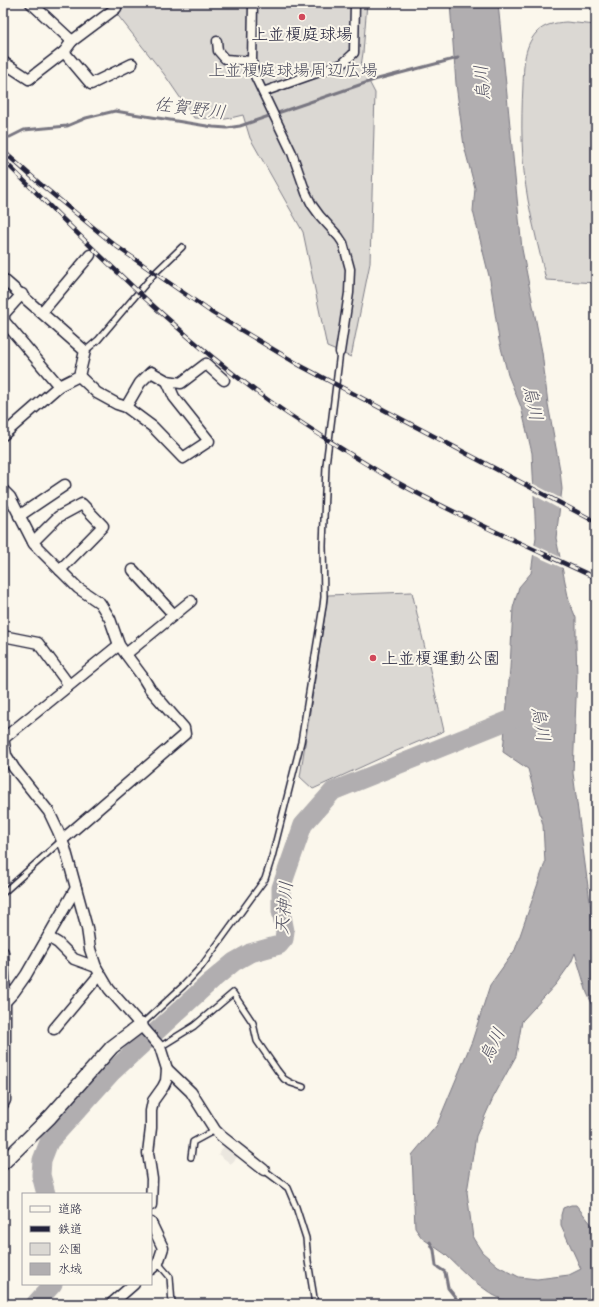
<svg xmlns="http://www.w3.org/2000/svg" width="599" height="1307" font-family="'Indie Flower','Klee One',sans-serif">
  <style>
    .built { fill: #ebe7df }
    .green { fill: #dbd8d3; stroke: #7e7d87 }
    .water { fill: #b1aeb0; stroke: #787681 }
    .pier { fill: #fbf7ec }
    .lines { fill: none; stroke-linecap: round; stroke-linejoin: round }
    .stream { stroke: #787681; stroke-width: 3 }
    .river { stroke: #b1aeb0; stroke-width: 19 }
    .service-casing { stroke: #22223b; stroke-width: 8 }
    .pedestrian-casing { stroke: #22223b; stroke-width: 11 }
    .minor-casing { stroke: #22223b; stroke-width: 13 }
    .tertiary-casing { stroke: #22223b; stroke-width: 16 }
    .service { stroke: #fbf7ec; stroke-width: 5 }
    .pedestrian { stroke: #fbf7ec; stroke-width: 8 }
    .minor { stroke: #fbf7ec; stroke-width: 10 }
    .tertiary { stroke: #fbf7ec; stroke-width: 13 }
    .rail-casing { stroke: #22223b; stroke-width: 4.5 }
    .rail { stroke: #fbf7ec; stroke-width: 3; stroke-dasharray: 9; stroke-linecap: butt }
    .poi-dot { fill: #d1495b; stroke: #fbf7ec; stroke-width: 1.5 }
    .labels { text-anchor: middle; stroke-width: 4; stroke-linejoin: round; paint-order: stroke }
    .poi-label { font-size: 17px; fill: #22223b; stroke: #fbf7ec }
    .park-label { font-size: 17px; fill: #505061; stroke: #fbf7ec }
    .water-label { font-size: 18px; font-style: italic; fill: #545364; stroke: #fbf7ec }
  </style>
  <rect width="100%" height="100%" fill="#fbf7ec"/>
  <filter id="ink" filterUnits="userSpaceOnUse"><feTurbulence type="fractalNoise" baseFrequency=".025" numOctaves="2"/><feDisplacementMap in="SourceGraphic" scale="8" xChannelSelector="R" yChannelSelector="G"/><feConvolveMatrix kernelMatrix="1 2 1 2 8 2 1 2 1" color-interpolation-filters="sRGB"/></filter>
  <g filter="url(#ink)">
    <path class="built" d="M226 1144 239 1155 231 1164 218 1154Z"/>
    <g class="green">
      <path d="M108 3H367L363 53 361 66 375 93 370 263 351 357 327 347 303 232 250 138 243 115 226 119 194 118 164 74Z"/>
      <path d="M566 22 596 25V283L546 280C540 253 533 227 528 200 521 162 521 123 523 85 524 67 523 48 536 33 545 24 554 23 566 22Z"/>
      <path d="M412 592 444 731 394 752 313 789 300 777 328 595Z"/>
    </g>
    <path class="water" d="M450 3H498L522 249 542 352 548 404 560 470 562 489 556 538 569 601 576 618V645L577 675 573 773 594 932 596 977V1012L587 993 575 953 571 963 556 984 522 1021 516 1056 493 1098 476 1136 467 1192 473 1238 482 1252 498 1266 519 1277 537 1279 569 1275 581 1269 561 1225V1215L563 1208 571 1205H576L596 1230V1304H512L493 1295 471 1279 445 1254 422 1238 415 1228 412 1155 437 1125 472 1041 490 985 515 950 545 863 543 825 528 769 503 752 510 668 513 608 519 587 531 573 536 537 532 453 521 407 508 375 499 340 490 280 473 211 475 188 464 146 456 84Z"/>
    <g class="pier">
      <path d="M532 483 562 499 561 510 532 494Z"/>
      <path d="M533 544 562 558 565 569 531 554Z"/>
    </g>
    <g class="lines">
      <g class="stream">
        <path d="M10 137 24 130 67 126 86 118 115 111 213 127 227 128 240 126 374 80 458 58"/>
        <path d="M430 1242 434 1250 436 1266 445 1272 448 1288 456 1298V1304"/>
      </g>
      <g class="river">
        <path d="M46 1194 41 1175 42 1160 49 1142 112 1072 210 982 234 962 250 953 279 945 284 939 285 931 281 911V888L303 825 333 791 529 712"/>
        <path d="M35 1304 53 1284"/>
      </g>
      <g class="service-casing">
        <g id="service">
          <path d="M85 351 98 340 154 274 182 247"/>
          <path d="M3 893 62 840"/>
          <path d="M142 1024 183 986 201 967 265 879 272 857 301 742 323 606 324 597 323 546 326 465 340 352"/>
          <path d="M160 1047 194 1026 233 993 253 1023 257 1041 277 1070 284 1079 291 1083 303 1087"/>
          <path d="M191 1157 193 1142 215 1130"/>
          <path d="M264 1170 288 1188 296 1207 306 1238 308 1261 315 1304"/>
          <path d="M158 1263 170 1277 172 1304"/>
        </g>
      </g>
      <g class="pedestrian-casing">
        <g id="pedestrian">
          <path d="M253 3 252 61 255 76 292 153 306 193 312 205 320 216 339 237 343 243 350 269 349 293 340 352"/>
          <path d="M217 41 218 51 225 59 252 61"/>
          <path d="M263 92 342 64 354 53 355 3"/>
        </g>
      </g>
      <g class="minor-casing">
        <g id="minor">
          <path d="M31 3 72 41"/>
          <path d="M64 52 91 84 132 64"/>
          <path d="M3 62 29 79 64 52 72 41 116 8"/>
          <path d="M3 279 85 351 79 376 59 386 3 435"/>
          <path d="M22 294 4 314V321L59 386"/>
          <path d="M42 312 90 255"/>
          <path d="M79 376 97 393 117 404 126 407 153 427 183 458 209 441 174 397 167 381"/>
          <path d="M126 407 140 383 151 372 167 381 181 383 206 364 224 380"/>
          <path d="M3 490 10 497 34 544 78 588 100 603 110 619 119 645 142 676 150 689 184 728 185 734 62 840"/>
          <path d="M19 516 65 485"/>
          <path d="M33 542 58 517 82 504 103 526 60 570"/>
          <path d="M133 570 174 615"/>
          <path d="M3 636 38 643 69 685"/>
          <path d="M126 654 191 601"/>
          <path d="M3 737 6 755 14 768 49 812 58 831 65 848 87 928 90 949 96 967 109 989 160 1047 167 1069 166 1081 163 1087 153 1101 151 1111V1128L148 1153 152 1179 151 1205"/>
          <path d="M3 739 119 645"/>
          <path d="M48 937 58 943 74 959 96 967"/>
          <path d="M3 952 5 1002V1100L3 1104"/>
          <path d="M3 1004 14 992 26 975 76 888"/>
          <path d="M54 1029 100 974"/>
          <path d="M167 1069 191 1092 215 1130 221 1136 264 1170"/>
          <path d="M151 1223 163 1248 158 1263 151 1269"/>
          <path d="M111 1304 134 1284"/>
        </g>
      </g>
      <g class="tertiary-casing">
        <path id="tertiary" d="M3 1163 50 1117 112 1047 141 1025"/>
      </g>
      <use href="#service" class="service"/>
      <use href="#pedestrian" class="pedestrian"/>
      <use href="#minor" class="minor"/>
      <use href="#tertiary" class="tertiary"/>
      <g class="rail-casing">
        <g id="rail">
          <path d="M3 151 39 183 116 246 211 312 301 366 596 522"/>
          <path d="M3 160C94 249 182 342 288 414 326 439 364 464 404 486 466 520 532 548 596 578"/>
        </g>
      </g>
      <use href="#rail" class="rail"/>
    </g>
  </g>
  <g class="poi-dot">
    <circle cx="302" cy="17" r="4"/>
    <circle cx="373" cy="658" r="4"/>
  </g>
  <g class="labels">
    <g class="poi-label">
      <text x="302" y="40">上並榎庭球場</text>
      <text x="381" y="664" text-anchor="start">上並榎運動公園</text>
    </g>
    <g class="park-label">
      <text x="293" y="76">上並榎庭球場周辺広場</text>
    </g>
    <g class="water-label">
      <text transform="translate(482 83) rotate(-94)" y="6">烏川</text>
      <text transform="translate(190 108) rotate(7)" y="6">佐賀野川</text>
      <text transform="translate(533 403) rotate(78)" y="6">烏川</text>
      <text transform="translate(541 724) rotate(80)" y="6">烏川</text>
      <text transform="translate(284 908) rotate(-85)" y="6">天神川</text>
      <text transform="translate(492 1045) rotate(-63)" y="6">烏川</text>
    </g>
  </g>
  <rect width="599" height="1307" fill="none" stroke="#fbf7ec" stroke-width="16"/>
  <rect x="8" y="8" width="583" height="1291" fill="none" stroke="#22223b" stroke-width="1.5" filter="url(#ink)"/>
  <rect x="22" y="1193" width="130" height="92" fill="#fbf7ec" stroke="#a4a2a5"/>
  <rect x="30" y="1206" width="20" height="6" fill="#fbf7ec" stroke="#a4a2a5"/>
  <text x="58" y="1213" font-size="12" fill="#22223b">道路</text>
  <rect x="30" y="1226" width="20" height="6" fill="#22223b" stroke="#a4a2a5"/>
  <text x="58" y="1233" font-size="12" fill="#22223b">鉄道</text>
  <rect x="30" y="1243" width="20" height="12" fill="#dbd8d3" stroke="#a4a2a5"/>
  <text x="58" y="1253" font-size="12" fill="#22223b">公園</text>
  <rect x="30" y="1263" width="20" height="12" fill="#b1aeb0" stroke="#a4a2a5"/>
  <text x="58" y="1273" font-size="12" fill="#22223b">水域</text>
</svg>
